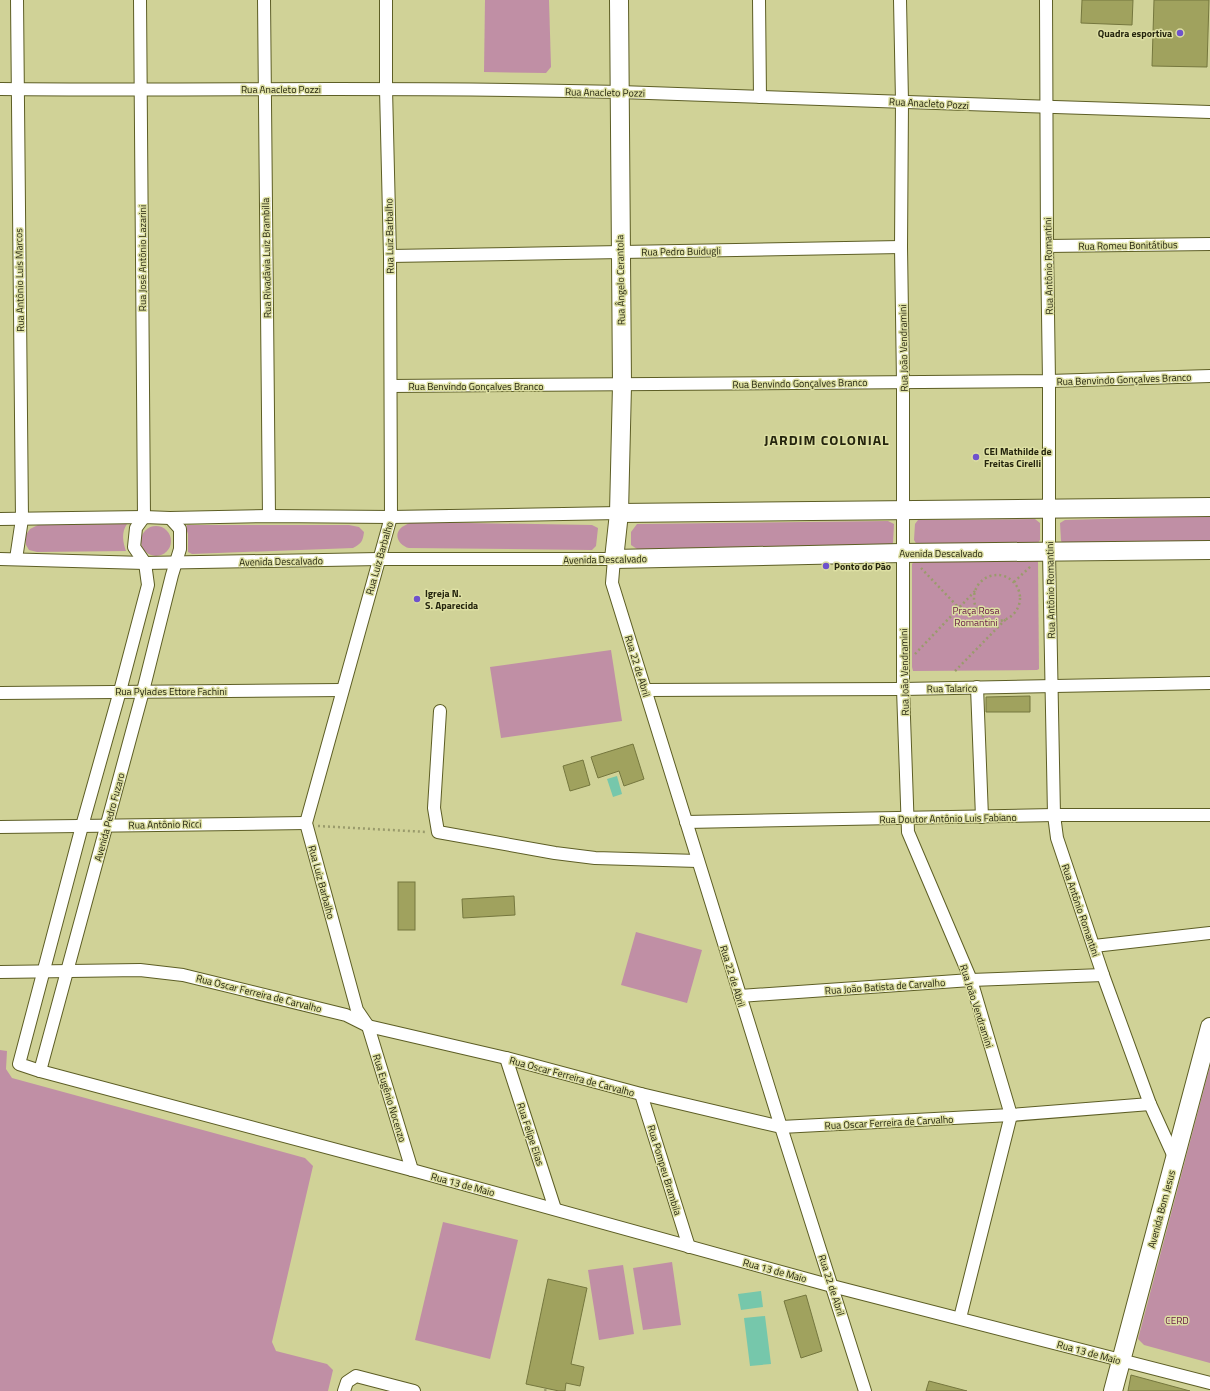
<svg xmlns="http://www.w3.org/2000/svg" width="1210" height="1391" font-family="'Titillium Web',sans-serif">
  <style>
    .green { fill: #c08fa5 }
    .water { fill: #76c7ab }
    .building { fill: #a0a25e; stroke: #75773e }
    .lines { fill: none; stroke-linecap: round; stroke-linejoin: round }
    .street-casing { stroke: #5d5e25; stroke-width: 14 }
    .secondary-casing { stroke: #5d5e25; stroke-width: 20 }
    .path { stroke: #9a9b6c; stroke-width: 2.5; stroke-dasharray: 2 3; stroke-linecap: butt }
    .street { stroke: #fff; stroke-width: 12 }
    .secondary { stroke: #fff; stroke-width: 18 }
    .poi-dot { fill: #6f52cc; stroke: #dddfa3; stroke-width: 1.5 }
    .labels { text-anchor: middle; stroke-width: 3; stroke-linejoin: round; paint-order: stroke }
    .poi-label { font-size: 10px; font-weight: bold; fill: #25250e; stroke: #dddfa3; text-anchor: start }
    .street-label { font-size: 10px; fill: #25250e; stroke: #dddfa3 }
    .park-label { font-size: 10px; fill: #661845; stroke: #dddfa3 }
    .district-label { font-size: 14px; font-weight: bold; letter-spacing: 1px; fill: #25250e; stroke: #dddfa3 }
  </style>
  <rect width="100%" height="100%" fill="#d0d297"/>
  <g class="green">
    <path d="M485 0H549L551 67 546 73 484 72Z"/>
    <path d="M1210 516V542L1064 544 1061 541 1060 523 1065 520Z"/>
    <path d="M1035 519 1040 523V540L1037 544 917 545 914 540 915 524 918 520Z"/>
    <path d="M888 521 894 524 893 543 889 547 637 549 631 545V532L637 524Z"/>
    <path d="M411 522 592 525 598 528 596 546 592 550 409 548C400 546 392 535 402 527 405 525 408 524 411 522Z"/>
    <path d="M127 524C121 532 123 543 126 551L37 552 29 550 26 545 25 536 30 529 38 525Z"/>
    <path d="M187 525H349L359 527 364 532C363 541 361 544 353 548L192 554 188 552V534L186 528Z"/>
    <circle cx="156" cy="541" r="15"/>
    <path d="M1038 560 1039 669 1037 670 913 671 912 667V564L914 561Z"/>
    <path d="M611 650 622 721 501 738 490 667Z"/>
    <path d="M636 932 702 950 687 1003 621 985Z"/>
    <path d="M0 1050 7 1051 6 1069 12 1078 305 1158 313 1166 272 1342 276 1351 327 1364 333 1370 328 1391H0Z"/>
    <path d="M1210 1066V1363L1144 1345 1138 1339Z"/>
    <path d="M443 1222 518 1240 490 1359 415 1340Z"/>
    <path d="M672 1262 681 1325 643 1330 633 1268Z"/>
    <path d="M623 1265 634 1334 599 1340 588 1270Z"/>
  </g>
  <g class="water">
    <path d="M617 776 622 794 613 797 607 779Z"/>
    <path d="M761 1291 763 1307 741 1310 738 1294Z"/>
    <path d="M765 1316 771 1364 750 1366 744 1318Z"/>
  </g>
  <g class="building">
    <path d="M1082 0H1133L1132 25 1081 23Z"/>
    <path d="M1154 0H1209L1207 67 1152 66Z"/>
    <path d="M1030 696V712H986V697Z"/>
    <path d="M633 744 644 779 624 786 619 771 598 778 591 757Z"/>
    <path d="M583 760 590 785 570 791 563 766Z"/>
    <rect x="398" y="882" width="17" height="48"/>
    <path d="M514 896 515 915 463 918 462 899Z"/>
    <path d="M548 1279 587 1288 571 1364 584 1367 580 1386 566 1383 565 1391H559L526 1384Z"/>
    <path d="M806 1295 822 1351 801 1358 784 1301Z"/>
    <path d="M1131 1375 1190 1391H1128Z"/>
    <path d="M929 1381 967 1391H926Z"/>
  </g>
  <g class="lines">
    <g class="street-casing">
      <g id="street">
        <path d="M140 0 144 517 136 528 134 547 145 563 148 585 120 691 82 826 19 1064 40 1071 412 1170 832 1286 1210 1383"/>
        <path d="M264 0 269 516"/>
        <path d="M386 0V89L390 256 391 517 306 823 357 1010 368 1026 412 1170"/>
        <path d="M759 0 760 97"/>
        <path d="M900 0 902 101 901 247 903 382V689L908 832 971 980 1011 1115 960 1318"/>
        <path d="M1046 0 1047 246 1049 381V553L1054 815 1057 838 1103 975 1150 1104 1175 1159"/>
        <path d="M0 89C207 91 414 86 620 92 817 98 1013 107 1210 112"/>
        <path d="M1047 246 1210 244"/>
        <path d="M390 256 901 247"/>
        <path d="M391 386 1049 381 1210 376"/>
        <path d="M0 519 144 517 170 518 269 516 391 517 619 513"/>
        <path d="M0 559 145 563 379 559H614L612 583 781 1127 865 1391"/>
        <path d="M16 559 22 519 17 0"/>
        <path d="M977 687 982 817"/>
        <path d="M646 690 903 689 1210 683"/>
        <path d="M0 693 342 690"/>
        <path d="M440 711 434 808 438 832 555 853 595 858 698 861"/>
        <path d="M686 822 1054 815H1210"/>
        <path d="M0 827 306 823"/>
        <path d="M1094 946 1210 933"/>
        <path d="M0 972 140 970 183 975 346 1015 368 1026 506 1058 641 1094 781 1127 1011 1115 1150 1104"/>
        <path d="M740 996 971 980 1103 975"/>
        <path d="M506 1058 555 1209"/>
        <path d="M40 1071 143 691 172 575 180 549V529L170 518"/>
        <path d="M641 1094 689 1247"/>
        <path d="M344 1391 347 1382 356 1376 414 1391"/>
      </g>
    </g>
    <g class="secondary-casing">
      <g id="secondary">
        <path d="M619 0 622 385 619 513 614 559 902 553 1210 550"/>
        <path d="M619 513 1210 507"/>
        <path d="M1113 1391 1210 1027"/>
      </g>
    </g>
    <g class="path">
      <path d="M921 568 959 608"/>
      <circle cx="997" cy="598" r="23"/>
      <path d="M1014 582 1031 566"/>
      <path d="M915 654 975 591"/>
      <path d="M955 671 1006 619"/>
      <path d="M318 826 427 832"/>
      <path d="M545 1391 546 1388"/>
    </g>
    <use href="#street" class="street"/>
    <use href="#secondary" class="secondary"/>
  </g>
  <g class="poi-dot">
    <circle cx="1180" cy="33" r="4"/>
    <circle cx="976" cy="457" r="4"/>
    <circle cx="826" cy="566" r="4"/>
    <circle cx="417" cy="599" r="4"/>
  </g>
  <g class="labels">
    <g class="poi-label">
      <text x="1172" y="37" text-anchor="end">Quadra esportiva</text>
      <text x="984" y="455">CEI Mathilde de<tspan x="984" dy="12">Freitas Cirelli</tspan></text>
      <text x="834" y="570">Ponto do Pão</text>
      <text x="425" y="597">Igreja N.<tspan x="425" dy="12">S. Aparecida</tspan></text>
    </g>
    <g class="street-label">
      <text x="281" y="93">Rua Anacleto Pozzi</text>
      <text transform="translate(605 92) rotate(1)" y="4">Rua Anacleto Pozzi</text>
      <text transform="translate(929 103) rotate(3)" y="4">Rua Anacleto Pozzi</text>
      <text transform="translate(389 236) rotate(-91)" y="4">Rua Luiz Barbalho</text>
      <text transform="translate(1128 245) rotate(-1)" y="4">Rua Romeu Bonitátibus</text>
      <text transform="translate(681 251) rotate(-1)" y="4">Rua Pedro Buidugli</text>
      <text transform="translate(142 258) rotate(-90)" y="4">Rua José Antônio Lazarini</text>
      <text transform="translate(266 258) rotate(-91)" y="4">Rua Rivadávia Luiz Brambilla</text>
      <text transform="translate(1048 266) rotate(-91)" y="4">Rua Antônio Romantini</text>
      <text transform="translate(19 280) rotate(-91)" y="4">Rua Antônio Luis Marcos</text>
      <text transform="translate(620 280) rotate(-91)" y="4">Rua Ângelo Cerantola</text>
      <text transform="translate(903 348) rotate(-91)" y="4">Rua João Vendramini</text>
      <text transform="translate(1124 379) rotate(-2)" y="4">Rua Benvindo Gonçalves Branco</text>
      <text transform="translate(800 383) rotate(-1)" y="4">Rua Benvindo Gonçalves Branco</text>
      <text x="476" y="390">Rua Benvindo Gonçalves Branco</text>
      <text x="941" y="557">Avenida Descalvado</text>
      <text transform="translate(379 558) rotate(-74)" y="4">Rua Luiz Barbalho</text>
      <text transform="translate(605 559) rotate(-1)" y="4">Avenida Descalvado</text>
      <text transform="translate(281 561) rotate(-1)" y="4">Avenida Descalvado</text>
      <text transform="translate(1050 590) rotate(-91)" y="4">Rua Antônio Romantini</text>
      <text transform="translate(638 666) rotate(73)" y="4">Rua 22 de Abril</text>
      <text transform="translate(904 672) rotate(-91)" y="4">Rua João Vendramini</text>
      <text transform="translate(952 688) rotate(-1)" y="4">Rua Talarico</text>
      <text x="171" y="695">Rua Pylades Ettore Fachini</text>
      <text transform="translate(109 817) rotate(-75)" y="4">Avenida Pedro Fuzaro</text>
      <text transform="translate(948 818) rotate(-1)" y="4">Rua Doutor Antônio Luis Fabiano</text>
      <text transform="translate(165 824) rotate(-1)" y="4">Rua Antônio Ricci</text>
      <text transform="translate(322 882) rotate(75)" y="4">Rua Luiz Barbalho</text>
      <text transform="translate(1081 910) rotate(71)" y="4">Rua Antônio Romantini</text>
      <text transform="translate(733 976) rotate(73)" y="4">Rua 22 de Abril</text>
      <text transform="translate(885 986) rotate(-4)" y="4">Rua João Batista de Carvalho</text>
      <text transform="translate(259 993) rotate(14)" y="4">Rua Oscar Ferreira de Carvalho</text>
      <text transform="translate(977 1006) rotate(72)" y="4">Rua João Vendramini</text>
      <text transform="translate(572 1076) rotate(15)" y="4">Rua Oscar Ferreira de Carvalho</text>
      <text transform="translate(390 1098) rotate(73)" y="4">Rua Eugênio Nocenzo</text>
      <text transform="translate(889 1122) rotate(-3)" y="4">Rua Oscar Ferreira de Carvalho</text>
      <text transform="translate(531 1134) rotate(72)" y="4">Rua Felipe Elias</text>
      <text transform="translate(665 1170) rotate(73)" y="4">Rua Pompeu Brambila</text>
      <text transform="translate(463 1184) rotate(15)" y="4">Rua 13 de Maio</text>
      <text transform="translate(1161 1209) rotate(-75)" y="4">Avenida Bom Jesus</text>
      <text transform="translate(775 1270) rotate(15)" y="4">Rua 13 de Maio</text>
      <text transform="translate(832 1285) rotate(72)" y="4">Rua 22 de Abril</text>
      <text transform="translate(1089 1352) rotate(15)" y="4">Rua 13 de Maio</text>
    </g>
    <g class="park-label">
      <text x="976" y="614">Praça Rosa<tspan x="976" dy="12">Romantini</tspan></text>
      <text x="1177" y="1324">CERD</text>
    </g>
    <g class="district-label">
      <text x="827" y="445">JARDIM COLONIAL</text>
    </g>
  </g>
</svg>
